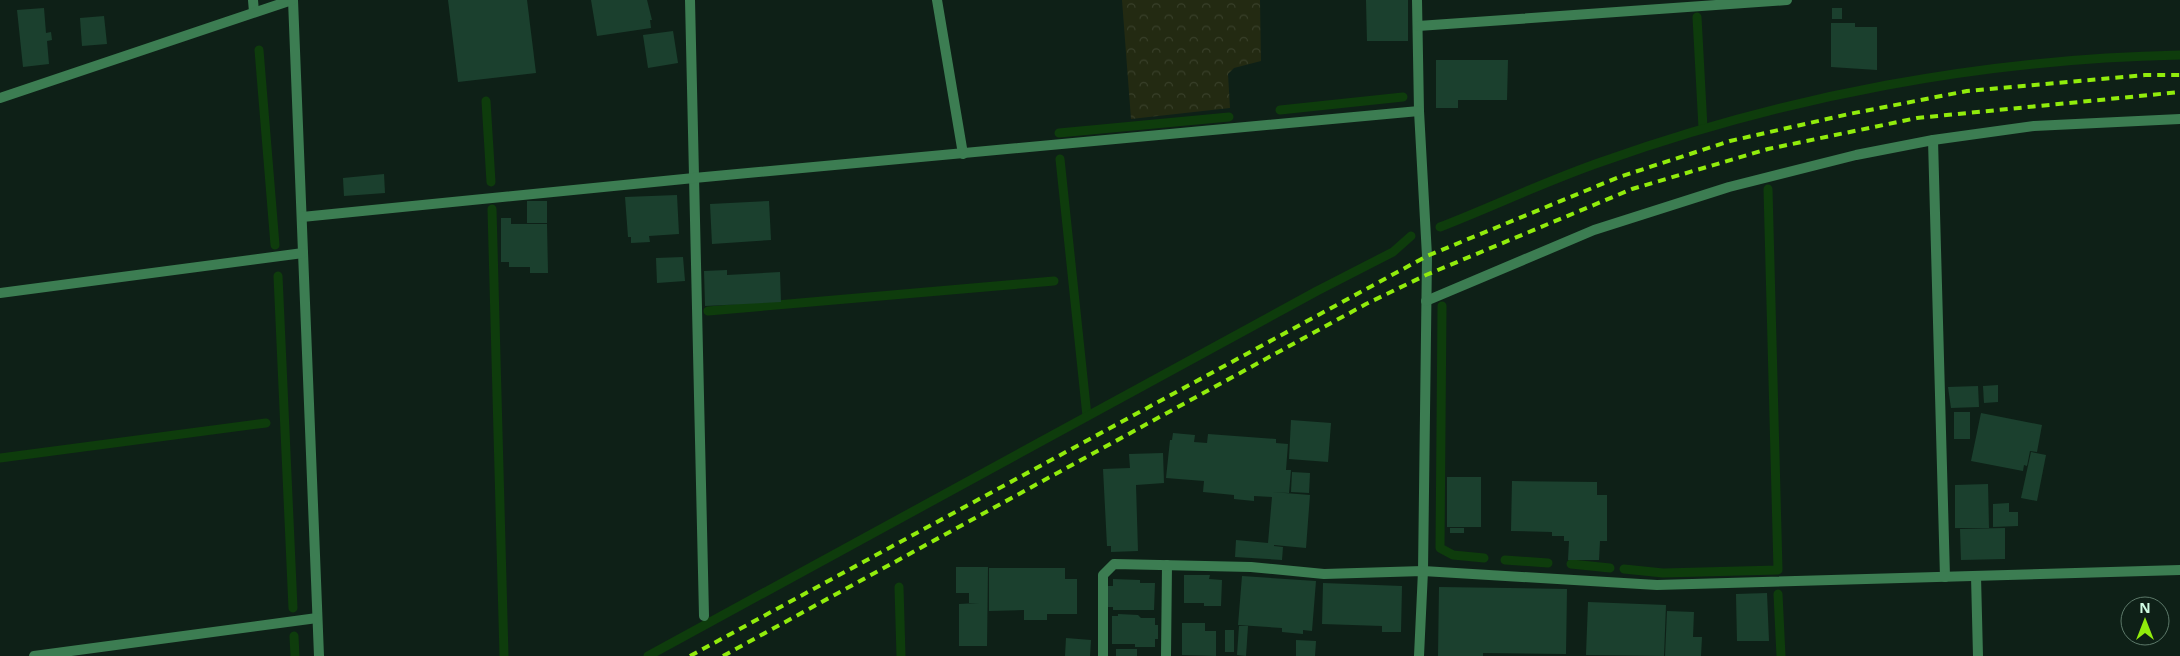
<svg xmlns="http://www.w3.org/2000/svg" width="2180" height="656" font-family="'Noto Sans',sans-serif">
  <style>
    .forest { fill: url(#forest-crowns) }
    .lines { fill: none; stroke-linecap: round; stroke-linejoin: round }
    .stream { stroke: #0e3c0c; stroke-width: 9 }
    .building { fill: #1b402e }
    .service { stroke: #3c7d52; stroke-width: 10 }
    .minor { stroke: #3c7d52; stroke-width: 10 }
    .tertiary { stroke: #3c7d52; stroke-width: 10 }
    .rail { stroke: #91ec0c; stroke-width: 4; stroke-dasharray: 8 6; stroke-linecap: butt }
  </style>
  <defs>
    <pattern id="forest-crowns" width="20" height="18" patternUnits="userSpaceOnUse" patternTransform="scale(1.25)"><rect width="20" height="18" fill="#232a12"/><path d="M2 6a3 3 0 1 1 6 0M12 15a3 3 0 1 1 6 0" fill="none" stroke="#383f29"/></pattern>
  </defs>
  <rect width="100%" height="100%" fill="#0e2017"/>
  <path class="forest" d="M1122 0H1260L1261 61 1234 68 1228 74 1230 108 1131 119Z"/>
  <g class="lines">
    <g class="stream">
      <path d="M1697 17 1703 128"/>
      <path d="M259 50 275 245"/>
      <path d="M486 101 491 182"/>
      <path d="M1280 110 1403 97"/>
      <path d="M1059 133 1229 117"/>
      <path d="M1060 159 1087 416"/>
      <path d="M492 209 504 656"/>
      <path d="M1440 227C1494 206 1546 181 1601 162 1786 96 1983 59 2180 55"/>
      <path d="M278 276 293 608"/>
      <path d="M1442 306 1440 548 1453 555 1484 558"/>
      <path d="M708 311 1054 281"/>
      <path d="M0 458 266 423"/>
      <path d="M1505 560 1548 563"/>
      <path d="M1571 564 1610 568"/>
      <path d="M1624 569 1663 573 1778 570 1768 189"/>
      <path d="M899 587 901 656"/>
      <path d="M1778 594 1781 656"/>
      <path d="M294 636 295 656"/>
      <path d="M648 656 1317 291 1393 252 1411 236"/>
    </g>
  </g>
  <g class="building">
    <path d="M448 0H527L536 73 458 82Z"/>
    <path d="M591 0H647L652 20H650L651 28 597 36Z"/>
    <path d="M1366 0H1408V41H1367Z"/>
    <path d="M44 8 46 33 51 32 52 40 47 41 49 64 23 67 17 10Z"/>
    <rect x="1832" y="8" width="10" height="11"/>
    <path d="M104 16 107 44 82 46 80 18Z"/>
    <path d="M1831 23H1855V27H1877V70L1831 67Z"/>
    <path d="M673 31 678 63 648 68 643 35Z"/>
    <path d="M1436 60H1508L1507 100H1458V108H1436Z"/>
    <path d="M384 174 385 193 344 196 343 178Z"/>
    <path d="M677 195 679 234 649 236 650 242 631 243V237H628L625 197Z"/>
    <rect x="527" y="201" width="20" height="22"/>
    <path d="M769 201 771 240 712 244 710 204Z"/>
    <path d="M501 218H511V224H547L548 273H530V267H509V262H501Z"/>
    <path d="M683 257 685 281 657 283 656 258Z"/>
    <path d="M727 270V275L780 272 781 302 705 306 704 271Z"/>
    <path d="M1998 385V402L1984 403 1983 386Z"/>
    <path d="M1978 386 1979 407 1951 408 1948 387Z"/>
    <rect x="1954" y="412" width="16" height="27"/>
    <path d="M1981 413 2042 425 2037 452 2030 451 2027 466 2024 465 2023 471 1971 461Z"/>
    <path d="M1291 420 1331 423 1328 462 1289 459Z"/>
    <path d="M1173 433 1195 435 1194 442 1207 443 1208 434 1276 439V443L1288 444 1286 470H1291L1289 493 1272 492 1310 495 1306 548 1274 545V543V546L1283 547 1282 560 1235 557 1236 540 1268 543 1272 497 1254 496V501L1234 499V495L1203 492 1204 481 1166 478 1170 440H1172Z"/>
    <path d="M2031 452 2046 455 2037 501 2021 498Z"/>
    <path d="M1163 453 1164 483 1136 485 1138 551 1111 552V546H1107L1103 469 1130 468 1129 454Z"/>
    <path d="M1292 472 1310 473 1309 493 1291 492Z"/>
    <rect x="1447" y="477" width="34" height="50"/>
    <path d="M1512 481 1597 482V495H1607V541H1600L1599 560H1568L1569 541H1564V536H1552V532L1511 531Z"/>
    <path d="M1988 484 1989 528H1955V485Z"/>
    <path d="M2009 503V512H2018V526L1993 527V504Z"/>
    <rect x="1450" y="528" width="14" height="5"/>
    <path d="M2005 528V559L1961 560 1960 529Z"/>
    <path d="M956 567H988L987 646H959V604L979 603H969V593H956Z"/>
    <path d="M989 568H1065V579H1077V614H1047V620H1024V610L989 611Z"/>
    <path d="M1184 575H1210L1209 579 1222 580 1221 606H1204V603H1184Z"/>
    <path d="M1242 576 1316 581 1312 631 1303 630V634L1282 632V628L1238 625Z"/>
    <path d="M1113 579 1140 580V583H1155L1154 610H1113V607H1108V586H1113Z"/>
    <path d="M1323 583 1402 586 1401 632H1382V626L1322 624Z"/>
    <path d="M1439 587 1567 589 1566 654 1483 653V656H1438Z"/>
    <path d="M1767 593 1769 641H1737L1736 594Z"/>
    <path d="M1588 602 1666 605 1664 656 1586 655Z"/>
    <path d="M1667 611 1694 612 1693 637H1702L1701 656H1665Z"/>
    <path d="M1118 614 1138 615 1141 618H1155V625H1158V639H1155V647H1135V644H1112V616H1118Z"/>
    <path d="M1182 623H1205V631H1216V656L1182 655Z"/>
    <path d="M1239 626H1248L1246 656 1237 655Z"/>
    <rect x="1225" y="630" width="9" height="22"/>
    <path d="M1066 638 1091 640 1090 656H1065Z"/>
    <path d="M1296 640 1316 641 1315 656H1296Z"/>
    <rect x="1116" y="649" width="21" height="7"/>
  </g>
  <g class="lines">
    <path class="service" d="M1166 656 1167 565"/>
    <g class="minor">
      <path d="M293 0 319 656"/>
      <path d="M690 0 704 616"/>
      <path d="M937 0 963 154"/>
      <path d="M1417 0 1419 111 1427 256 1423 571 1419 656"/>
      <path d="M1418 26 1787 0"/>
      <path d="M1933 140 1945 577"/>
      <path d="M302 217 694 178 1419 111"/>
      <path d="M0 293 303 253"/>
      <path d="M1426 301 1594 230 1729 187 1856 155 1933 140 2034 126 2180 119"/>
      <path d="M1976 576 1978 656"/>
      <path d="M34 656 317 618"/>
      <path d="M1103 656V575L1114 564 1251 567 1324 574 1423 571 1657 585 2180 570"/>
    </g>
    <g class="tertiary">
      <path d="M253 0 254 12"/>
      <path d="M0 98 292 0"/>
    </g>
    <g class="rail">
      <path d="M690 656 1427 256 1619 177 1730 141 1849 114 1967 91 2145 75H2180"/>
      <path d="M723 656 1366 304 1426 275 1632 189 1768 149 1917 118 2180 92"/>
    </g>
  </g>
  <g transform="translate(2145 621)"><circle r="24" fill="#0e2017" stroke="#5c7869"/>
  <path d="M0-4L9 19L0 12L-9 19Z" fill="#91ec0c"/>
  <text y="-8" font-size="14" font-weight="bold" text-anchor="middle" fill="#d0fde3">N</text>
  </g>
</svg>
